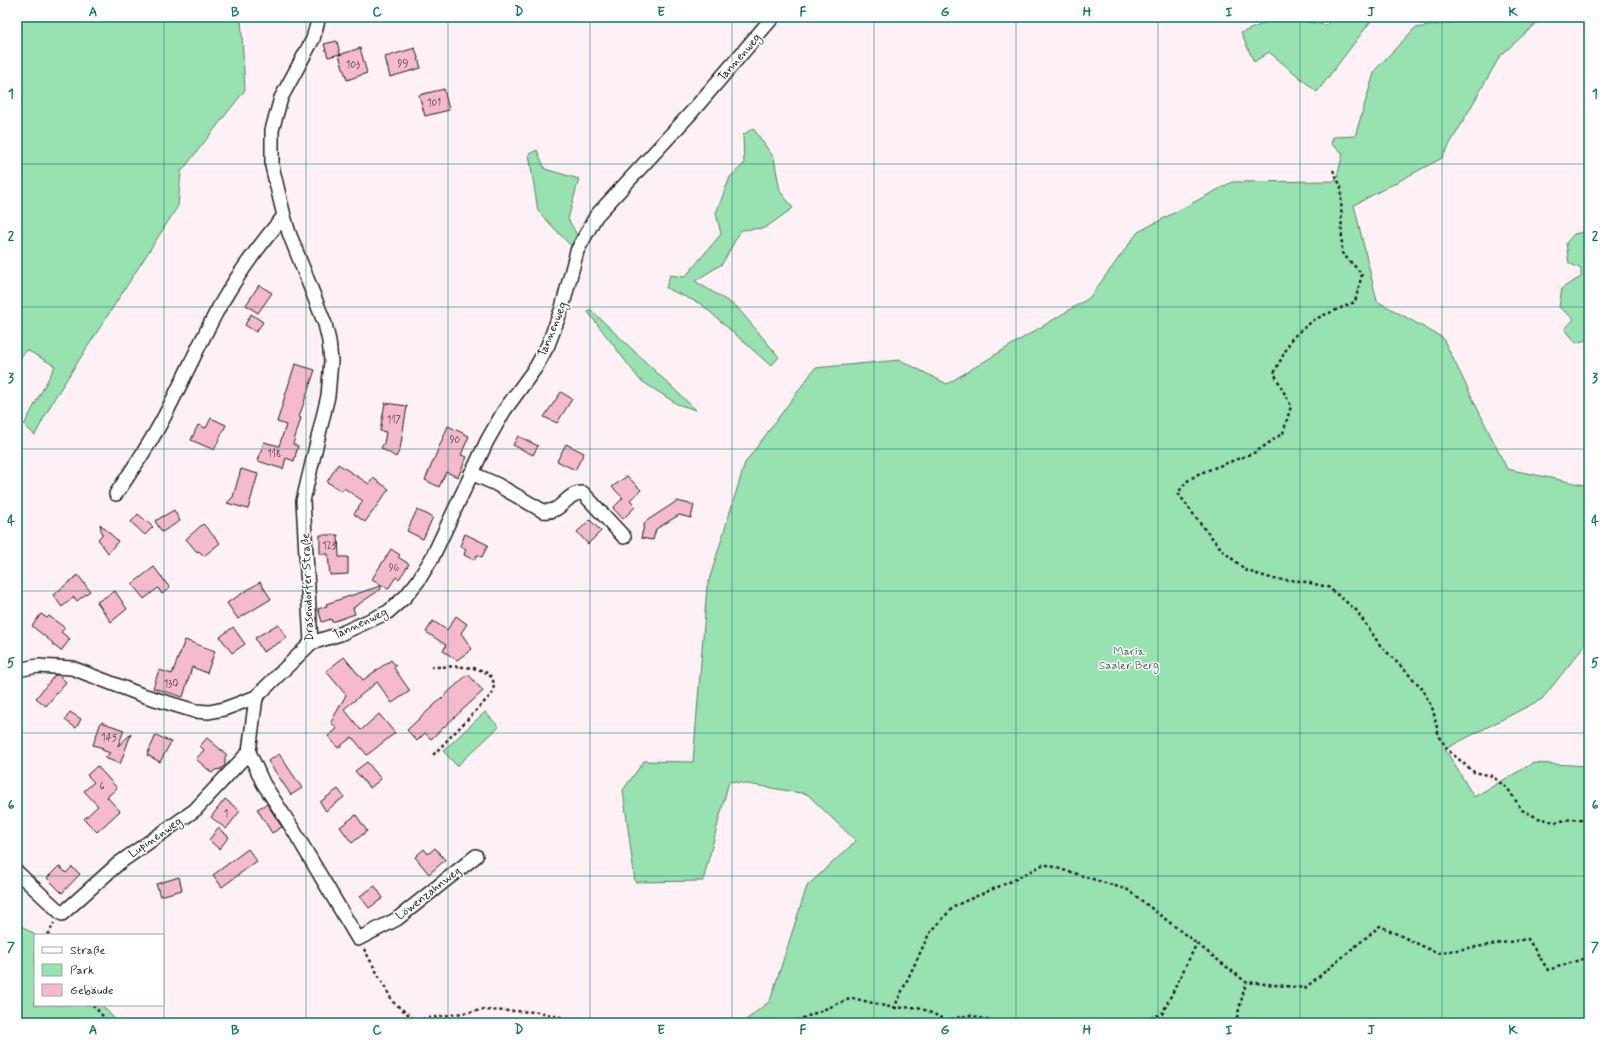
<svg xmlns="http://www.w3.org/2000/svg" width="1606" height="1040" font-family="Mynerve,sans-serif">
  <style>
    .green { fill: #98e1b1; stroke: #5a7e66 }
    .building { fill: #f5bbcd; stroke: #1c1c1c }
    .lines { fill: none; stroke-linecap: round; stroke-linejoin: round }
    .minor-casing { stroke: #1c1c1c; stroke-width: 16 }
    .path { stroke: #1c1c1c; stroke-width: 2.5; stroke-dasharray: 3 3; stroke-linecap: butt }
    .minor { stroke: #fff; stroke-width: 13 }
    .grid { fill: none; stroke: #0f766e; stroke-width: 1; stroke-opacity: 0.55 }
    .labels { text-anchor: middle; stroke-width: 3; stroke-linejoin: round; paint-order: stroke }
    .number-label { font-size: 10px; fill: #524448 }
    .street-label { font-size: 12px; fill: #1c1c1c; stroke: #fff }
    .park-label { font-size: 12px; fill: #476150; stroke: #fff }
    .neatline { fill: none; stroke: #0f766e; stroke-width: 1.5 }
    .grid-label { font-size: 13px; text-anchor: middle; font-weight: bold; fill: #0f766e }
  </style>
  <rect width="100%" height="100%" fill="#fdf1f5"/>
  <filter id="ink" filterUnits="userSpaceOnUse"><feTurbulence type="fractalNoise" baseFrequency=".025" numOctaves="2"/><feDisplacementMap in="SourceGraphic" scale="8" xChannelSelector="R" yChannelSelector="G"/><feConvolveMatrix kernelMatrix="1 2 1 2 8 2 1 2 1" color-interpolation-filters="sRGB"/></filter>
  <g filter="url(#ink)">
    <g class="green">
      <path d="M17 17H241L245 90 181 172 178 206 54 399 35 435 24 425 55 366 27 350 17 361Z"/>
      <path d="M1279 17 1326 25 1334 17H1374L1317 92 1269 52 1254 62 1241 33Z"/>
      <path d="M1464 17H1537L1538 22 1500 56 1442 158 1354 205 1377 301 1443 338 1507 469 1589 486V640L1542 699 1445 749 1474 797 1533 763 1589 766V1023H742L770 1001 807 886 856 841 807 794 729 781 703 881 635 882 623 790 644 761 693 762 707 587 745 463 815 368 900 360 947 384 1089 298 1138 232 1232 182 1336 181 1343 153 1331 144 1333 137 1355 136 1375 70 1415 28 1463 21Z"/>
      <path d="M753 128 774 158 780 191 793 208 765 228 741 230 722 264 695 281 737 307 779 357 771 366 701 304 666 288 670 275 685 277 721 234 716 213 730 177 744 164 743 135Z"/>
      <path d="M537 150 545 169 579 179 568 219 577 235 571 246 538 211 529 154Z"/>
      <path d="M1589 231V339L1576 343 1565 329 1574 319 1559 307 1562 288 1581 277V269L1569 263 1566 243 1574 234Z"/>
      <path d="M590 309 696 410 677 404 640 380 588 312Z"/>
      <path d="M485 712 499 727 457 766 443 751Z"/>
      <path d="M17 923 35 935V1005H102L118 1023H17Z"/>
    </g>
    <g class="building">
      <path d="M337 41 340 54 328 57 324 44Z"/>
      <path d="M360 48 367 73 347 80 339 55Z"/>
      <path d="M415 48 421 68 390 77 385 57Z"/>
      <path d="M444 89 449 110 425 116 419 95Z"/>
      <path d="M259 285 272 293 258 313 246 305Z"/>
      <path d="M251 314 263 322 256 332 245 325Z"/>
      <path d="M295 364 315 370 299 417 301 418 293 444 298 446 294 461 286 458 283 469 258 461 264 442 279 446 286 425 277 422Z"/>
      <path d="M561 392 572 399 557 423 544 417Z"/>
      <path d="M385 403 407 406 400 449 396 457 381 448 384 443 386 432 380 431Z"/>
      <path d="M211 418 226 425 214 450 191 440 198 425 206 428Z"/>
      <path d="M448 426 469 436 461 455 467 457 458 477 446 472 439 487 425 480Z"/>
      <path d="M518 436 538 446 533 455 513 445Z"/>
      <path d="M566 444 584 453 575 470 557 461Z"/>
      <path d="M338 464 369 484 373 478 389 489 365 522 354 514 363 501 344 488 342 491 327 482Z"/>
      <path d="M241 469 258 474 248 509 227 503 233 497Z"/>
      <path d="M627 476 641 490 630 500 636 506 623 519 613 508 623 498 612 487Z"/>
      <path d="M677 501 694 505 691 518 679 515 656 529 653 540 641 538 645 522Z"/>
      <path d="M174 510 180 521 162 532 155 521Z"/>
      <path d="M417 510 433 517 423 539 407 531Z"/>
      <path d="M138 514 153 527 145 535 131 522Z"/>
      <path d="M590 520 601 531 588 544 577 532Z"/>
      <path d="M100 524 118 541 108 553 98 539 102 535Z"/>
      <path d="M203 524 220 543 204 556 199 551 197 552 186 539Z"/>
      <path d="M465 534 488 545 482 557 477 555 474 560 464 555 466 549 460 546Z"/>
      <path d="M320 535H338L339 557H348V574L330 575 328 554H320Z"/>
      <path d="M391 549 400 555 398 557 409 564 399 579 396 577 388 589 372 579Z"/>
      <path d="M154 567 170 588 162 594 158 588 144 599 132 584Z"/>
      <path d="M78 575 90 591 77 601 74 597 62 607 53 595Z"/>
      <path d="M260 582 271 599 238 619 227 603Z"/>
      <path d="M380 586 381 589 353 608 355 614 332 622 331 619 322 622 318 609 327 606 326 604Z"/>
      <path d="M115 591 127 609 111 622 97 602Z"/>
      <path d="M41 614 47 618 49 616 65 628 61 632 70 639 61 651 52 644 53 643 32 626Z"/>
      <path d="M456 616 467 624 461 633 472 649 457 660 443 651 446 645 426 632 433 621 447 630Z"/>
      <path d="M278 624 287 638 263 652 255 638Z"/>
      <path d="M233 627 245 644 232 653 220 637Z"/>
      <path d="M185 640 215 651 207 673 192 667 183 697 153 688 159 670 172 674Z"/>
      <path d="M344 657 363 680 391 660 396 666 394 668 410 691 392 703 377 682 344 709 361 730 379 714 395 733 367 755 352 737 338 748 328 736 337 729 331 722 346 695 326 671Z"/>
      <path d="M468 674 483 691 431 739 425 733 417 741 407 730Z"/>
      <path d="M55 675H59L66 682 46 706 36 698Z"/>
      <path d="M70 712 81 719 76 728 65 720Z"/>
      <path d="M101 722 124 730 118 746 131 734 120 764 105 758 110 753 102 750 103 748 93 745Z"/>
      <path d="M156 735 171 742 160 762 147 755Z"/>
      <path d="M207 738 227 755 225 757V765L221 769 215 770 212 773 196 759 204 750 200 746Z"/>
      <path d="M279 754 302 788 291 795 268 761Z"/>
      <path d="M367 762 381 779 370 788 355 771Z"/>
      <path d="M97 766 117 788 107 797 120 811 97 832 84 819 98 806 84 791 94 782 87 775Z"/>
      <path d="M338 789 344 797 326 811 320 802Z"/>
      <path d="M225 799 240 811 226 829 211 817Z"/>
      <path d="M267 804 282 827 272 833 257 809Z"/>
      <path d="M356 815 367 831 352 843 340 827Z"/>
      <path d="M218 828 229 837 219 849 209 840Z"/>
      <path d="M435 848 445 860 429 874 415 857 424 849 428 854Z"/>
      <path d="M248 849 257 861 222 887 213 875Z"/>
      <path d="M59 866 66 873 72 867 80 874 62 893 47 878Z"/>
      <path d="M179 877 182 890 160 896 156 884Z"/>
      <path d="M375 886 383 898 369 908 360 896Z"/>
    </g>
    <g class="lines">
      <g class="minor-casing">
        <g id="minor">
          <path d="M471 473 496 484 543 511C563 514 565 492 583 493L624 537"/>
          <path d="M116 494C133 469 150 444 164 417 184 379 201 339 222 302 240 271 261 243 284 216"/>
          <path d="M311 643 303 501 328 396 331 361 329 341 325 324 289 233 284 216 272 166V130L281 98 313 39 319 17"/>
          <path d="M17 670 38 666 72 668 142 695 195 711 209 712 224 709 256 697 311 643 340 634 388 612 405 597 418 581 432 558 487 441 504 411 536 367 548 345 562 308 577 251 596 216 690 114 773 17"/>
          <path d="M249 752 263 783 294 831 358 939 397 919 476 856"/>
          <path d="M17 872 62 914 119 863 195 810 249 752 256 697"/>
        </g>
      </g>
      <g class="path">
        <path d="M1333 170 1341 187 1342 253 1362 274 1355 302 1315 319 1292 338 1274 373 1291 406 1283 433 1256 452 1198 474 1186 482 1178 493 1202 526 1224 552 1247 571 1274 579 1301 581 1328 587 1356 610 1380 645 1422 688 1433 710 1439 737 1449 751 1474 772 1492 776 1508 789 1522 810 1538 818 1555 822 1572 819 1589 821"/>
        <path d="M431 667C450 667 504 661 492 694L432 756"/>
        <path d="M48 935 54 923"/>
        <path d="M364 949 393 1002 415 1020 483 1010 539 1012 585 1023"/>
        <path d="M93 1005 109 1023"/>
        <path d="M894 1008 918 1007 947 1020 970 1015 998 1023"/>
        <path d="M791 1023 852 998 894 1008 929 934 954 906 1016 879 1044 864 1128 890 1246 982 1305 988 1380 926 1437 953 1528 939 1548 970 1589 957"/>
        <path d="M1133 1023 1162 1014 1197 943"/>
        <path d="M1234 1023 1236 1021 1246 982"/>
      </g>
      <use href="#minor" class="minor"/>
    </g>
  </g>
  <path class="grid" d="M164 17V1023M306 17V1023M448 17V1023M590 17V1023M732 17V1023M874 17V1023M1016 17V1023M1158 17V1023M1300 17V1023M1442 17V1023M17 164H1589M17 307H1589M17 449H1589M17 591H1589M17 733H1589M17 876H1589"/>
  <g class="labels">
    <g class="number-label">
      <text x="403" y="67">99</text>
      <text x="353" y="68">103</text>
      <text x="434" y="106">101</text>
      <text x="394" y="423">117</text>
      <text x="455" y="443">90</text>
      <text x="274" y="457">118</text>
      <text x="329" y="549">123</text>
      <text x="394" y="571">96</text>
      <text x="171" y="687">130</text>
      <text x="109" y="741">145</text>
      <text x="102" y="789">6</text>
      <text x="226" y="817">1</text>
    </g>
    <g class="street-label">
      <text transform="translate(739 57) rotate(-49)" y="4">Tannenweg</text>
      <text transform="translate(552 329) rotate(-68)" y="4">Tannenweg</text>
      <text transform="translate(307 587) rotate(-92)" y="4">Drasendorfer Straße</text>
      <text transform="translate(360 623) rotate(-25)" y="4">Tannenweg</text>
      <text transform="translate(155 837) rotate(-35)" y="4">Lupinenweg</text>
      <text transform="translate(428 893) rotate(-38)" y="4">Löwenzahnweg</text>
    </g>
    <g class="park-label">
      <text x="1129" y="655">Maria<tspan x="1129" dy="14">Saaler Berg</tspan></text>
    </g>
  </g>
  <rect width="1606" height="1040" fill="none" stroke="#fff" stroke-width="44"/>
  <rect x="34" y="934" width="130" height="72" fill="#ffffff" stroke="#a4a4a4"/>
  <rect x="42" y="947" width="20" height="6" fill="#ffffff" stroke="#a4a4a4"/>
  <text x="70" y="954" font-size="12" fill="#1c1c1c">Straße</text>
  <rect x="42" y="964" width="20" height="12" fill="#98e1b1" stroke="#a4a4a4"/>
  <text x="70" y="974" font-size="12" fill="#1c1c1c">Park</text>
  <rect x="42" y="984" width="20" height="12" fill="#f5bbcd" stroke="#a4a4a4"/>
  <text x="70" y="994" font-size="12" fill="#1c1c1c">Gebäude</text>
  <rect x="22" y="22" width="1562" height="996" class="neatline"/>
  <g class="grid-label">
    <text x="93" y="16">A</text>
    <text x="235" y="16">B</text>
    <text x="377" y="16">C</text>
    <text x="519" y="16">D</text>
    <text x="661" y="16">E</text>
    <text x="803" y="16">F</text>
    <text x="945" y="16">G</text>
    <text x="1087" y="16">H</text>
    <text x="1229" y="16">I</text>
    <text x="1371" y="16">J</text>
    <text x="1513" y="16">K</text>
    <text x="11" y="98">1</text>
    <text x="1595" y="98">1</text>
    <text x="11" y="240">2</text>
    <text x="1595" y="240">2</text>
    <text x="11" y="382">3</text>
    <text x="1595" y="382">3</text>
    <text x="11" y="525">4</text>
    <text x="1595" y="525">4</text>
    <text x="11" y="667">5</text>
    <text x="1595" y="667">5</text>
    <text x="11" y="809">6</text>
    <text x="1595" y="809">6</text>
    <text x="11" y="951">7</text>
    <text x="1595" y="951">7</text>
    <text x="93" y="1034">A</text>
    <text x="235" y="1034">B</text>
    <text x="377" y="1034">C</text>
    <text x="519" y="1034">D</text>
    <text x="661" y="1034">E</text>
    <text x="803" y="1034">F</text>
    <text x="945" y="1034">G</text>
    <text x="1087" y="1034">H</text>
    <text x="1229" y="1034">I</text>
    <text x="1371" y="1034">J</text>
    <text x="1513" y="1034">K</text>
  </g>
</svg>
